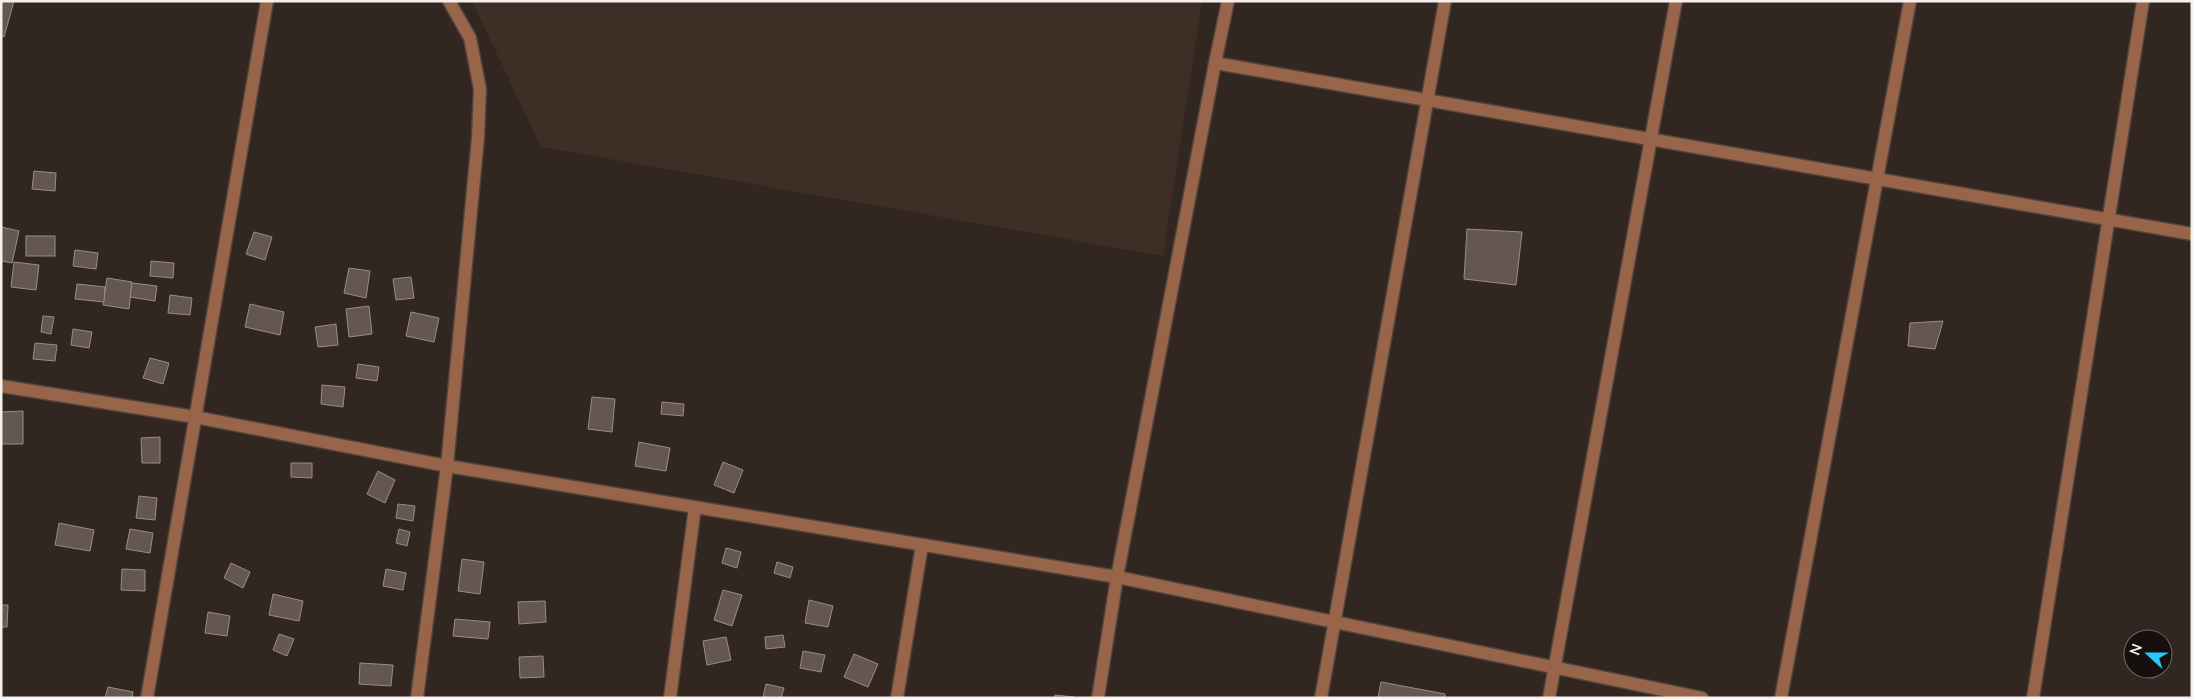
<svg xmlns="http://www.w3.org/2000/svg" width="2193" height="699" font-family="Lato,sans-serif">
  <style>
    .built { fill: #3f2e25 }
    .building { fill: #635750; stroke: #9b8d86 }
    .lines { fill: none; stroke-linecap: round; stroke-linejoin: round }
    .street-casing { stroke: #4d423c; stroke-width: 15 }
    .street { stroke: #98644a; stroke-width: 12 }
  </style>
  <rect width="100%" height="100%" fill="#312620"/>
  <path class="built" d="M472 1H1202L1163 256 541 147Z"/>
  <g class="building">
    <path d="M1 1H14L4 37 1 36Z"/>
    <path d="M34 171 56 173 55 191 32 189Z"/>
    <path d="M1 227 19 231 12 263 1 261Z"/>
    <path d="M1467 229 1522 232 1516 285 1464 279Z"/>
    <path d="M254 232 272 237 265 260 246 254Z"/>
    <rect x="26" y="236" width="29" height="20"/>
    <path d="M75 250 98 253 96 269 73 266Z"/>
    <path d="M151 261 174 263 173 278 150 276Z"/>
    <path d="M14 262 39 265 36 290 11 287Z"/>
    <path d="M349 268 370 271 366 298 344 293Z"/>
    <path d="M411 277 414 298 396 300 393 279Z"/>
    <path d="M107 278 132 282 129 309 103 305Z"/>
    <path d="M132 283 157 286 155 301 130 297Z"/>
    <path d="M77 284 105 287 104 302 75 299Z"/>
    <path d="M170 295 192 298 190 315 168 313Z"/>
    <path d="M250 304 284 312 280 335 245 327Z"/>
    <path d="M369 306 372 334 349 337 346 309Z"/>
    <path d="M411 312 439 318 434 342 406 336Z"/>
    <path d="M43 316 54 317 51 334 41 332Z"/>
    <path d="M1943 321 1935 349 1908 346 1910 323Z"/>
    <path d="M336 324 338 345 318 347 315 327Z"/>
    <path d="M73 329 92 332 89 348 71 345Z"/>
    <path d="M35 343 57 345 55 361 33 359Z"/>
    <path d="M150 358 169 363 163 384 143 378Z"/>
    <path d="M358 364 379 367 377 381 356 378Z"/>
    <path d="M322 385 345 387 343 407 321 404Z"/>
    <path d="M592 397 615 399 612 432 588 429Z"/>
    <path d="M662 402 684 404 683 416 661 414Z"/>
    <path d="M23 411V444H1V412Z"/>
    <path d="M160 437V463H142L141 438Z"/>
    <path d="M639 442 670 448 666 471 635 466Z"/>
    <path d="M723 462 743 470 734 493 714 485Z"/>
    <path d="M291 463H312V478L291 477Z"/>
    <path d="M378 471 395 480 385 503 367 494Z"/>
    <path d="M139 496 157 498 155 520 136 518Z"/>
    <path d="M398 504 415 506 413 521 396 518Z"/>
    <path d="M59 523 94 530 90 551 55 545Z"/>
    <path d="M130 529 153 533 150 553 126 549Z"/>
    <path d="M399 529 410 532 407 546 396 543Z"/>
    <path d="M726 548 741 552 737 568 722 563Z"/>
    <path d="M462 559 484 562 480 594 458 591Z"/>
    <path d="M777 562 793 567 790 578 774 573Z"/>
    <path d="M231 563 250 572 243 588 224 578Z"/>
    <path d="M122 569 145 570V591L121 590Z"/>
    <path d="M386 569 406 573 403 590 383 586Z"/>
    <path d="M723 590 742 595 732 626 714 620Z"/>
    <path d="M273 594 303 601 299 621 269 615Z"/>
    <path d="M809 600 833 606 828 627 805 623Z"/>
    <path d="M545 601 546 622 519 624 518 602Z"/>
    <path d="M1 605H8L7 627H1Z"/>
    <path d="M208 612 230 616 227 636 205 633Z"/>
    <path d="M455 619 490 622 488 639 453 636Z"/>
    <path d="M279 634 294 639 287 656 273 650Z"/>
    <path d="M783 635 785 647 766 649 765 637Z"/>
    <path d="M726 637 731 660 707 665 703 641Z"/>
    <path d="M803 651 825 655 821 672 800 668Z"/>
    <path d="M854 654 878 664 868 687 844 677Z"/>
    <path d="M543 656 544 677 520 678 519 657Z"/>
    <path d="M360 663 393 665 391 686 359 684Z"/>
    <path d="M1381 682 1445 694V698H1378Z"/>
    <path d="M766 684 784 688 781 698 763 697Z"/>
    <path d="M108 687 133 692 132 698H105Z"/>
    <path d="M1055 695 1074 697V698H1054Z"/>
  </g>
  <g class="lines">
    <g class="street-casing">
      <g id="street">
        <path d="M1228 1 1215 63 2192 234"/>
        <path d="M1 386 195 417 447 466 1117 577 1702 698"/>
        <path d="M147 698 267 1"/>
        <path d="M417 698 447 466 478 137 480 89 470 38 449 1"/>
        <path d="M670 698 695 507"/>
        <path d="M897 698 922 545"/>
        <path d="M1098 698 1117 577 1215 63"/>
        <path d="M1321 698 1445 1"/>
        <path d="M1549 698 1676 1"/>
        <path d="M1781 698 1910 1"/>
        <path d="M2033 698 2143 1"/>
      </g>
    </g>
    <use href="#street" class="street"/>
  </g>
  <rect width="2193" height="699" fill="none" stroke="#f7efeb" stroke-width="5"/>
  <g transform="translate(2148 654) rotate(291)"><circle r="24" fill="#15100e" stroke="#6f6966"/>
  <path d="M0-4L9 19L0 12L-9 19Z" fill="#26c9fe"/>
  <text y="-8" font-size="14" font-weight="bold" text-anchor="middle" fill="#f7efeb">N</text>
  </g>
</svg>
